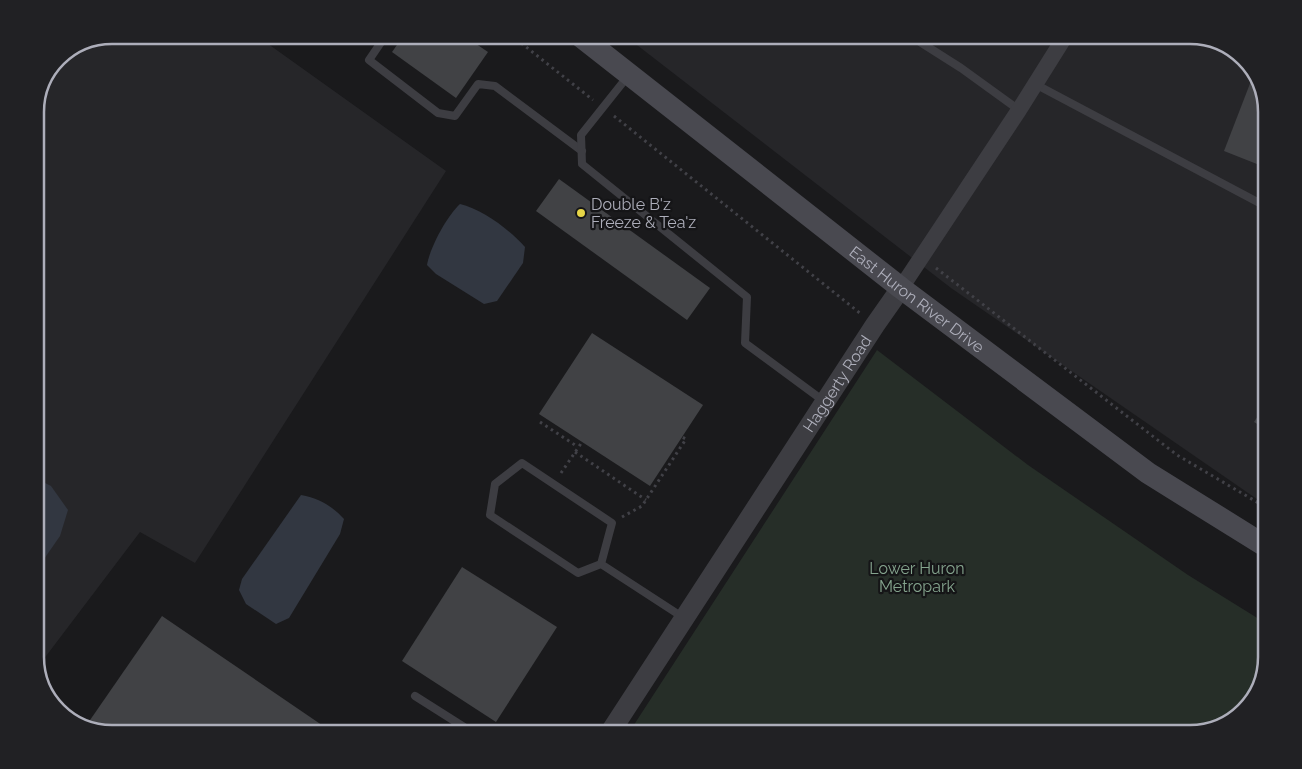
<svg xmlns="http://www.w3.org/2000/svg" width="1302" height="769" font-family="Raleway,sans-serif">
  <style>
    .built { fill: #262629 }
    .green { fill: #262e28 }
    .water { fill: #323741 }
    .building { fill: #414245 }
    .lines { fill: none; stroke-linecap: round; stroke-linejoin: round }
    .path { stroke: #414147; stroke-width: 3; stroke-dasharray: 2.5 4; stroke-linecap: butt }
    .service { stroke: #3d3d42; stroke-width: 8 }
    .minor { stroke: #3d3d42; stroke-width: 16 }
    .tertiary { stroke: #3d3d42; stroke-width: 20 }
    .secondary { stroke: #494950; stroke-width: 22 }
    .poi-dot { fill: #e6d547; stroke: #151517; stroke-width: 2 }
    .labels { text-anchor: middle; stroke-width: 4.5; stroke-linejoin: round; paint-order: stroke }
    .poi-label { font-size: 16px; fill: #adaeba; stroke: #151517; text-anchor: start }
    .street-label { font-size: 16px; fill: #adaeba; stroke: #151517 }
    .park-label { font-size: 16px; fill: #85a48e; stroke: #151517 }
    .rim { fill: none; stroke: #adaeba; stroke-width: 2.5 }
  </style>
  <rect width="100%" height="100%" fill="#1a1a1c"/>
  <g class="built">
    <path d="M112 35H267L264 41 446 171 195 563 140 532 37 668 35 662V107L58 57Z"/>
    <path d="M624 35H1190L1228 45 1257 73 1267 107V506L951 288Z"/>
  </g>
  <path class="green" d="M877 350 1028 465 1188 575 1267 624V657L1257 695 1229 724 1190 734H628Z"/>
  <g class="water">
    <path d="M460 204C482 209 510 230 525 247L523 263 497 301 484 304 436 274 427 265C430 247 447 216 460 204Z"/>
    <path d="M35 478 51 486 68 510 60 536 35 572Z"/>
    <path d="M301 495C319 498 332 506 344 519L340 534 289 618 276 624 246 604 239 590 242 579Z"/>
  </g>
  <g class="building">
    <path d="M404 35H463L488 52 456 98 392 52Z"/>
    <path d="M1251 81 1260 85 1267 107V168L1224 151Z"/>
    <path d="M559 179 710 288 687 320 536 211Z"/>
    <path d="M592 333 703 405 650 486 539 414Z"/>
    <path d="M1267 402V430L1254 422Z"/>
    <path d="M462 567 557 627 496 722 402 661Z"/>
    <path d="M162 616 335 734H112L99 731 88 723Z"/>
  </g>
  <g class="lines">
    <g class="path">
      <path d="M511 35 593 100"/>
      <path d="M614 116 861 314"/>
      <path d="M936 268 1177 455 1267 508"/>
      <path d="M540 422 578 447"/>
      <path d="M575 452 646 500"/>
      <path d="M561 473 582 442"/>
      <path d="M622 517 642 506 686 439 682 437"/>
    </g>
    <g class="service">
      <path d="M386 35 369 60 438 113 455 116 478 84 495 86 582 151"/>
      <path d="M909 35 961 68 1019 110"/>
      <path d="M628 76 581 135 582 164 747 297 745 343 825 402"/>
      <path d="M1035 84 1267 207"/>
      <path d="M601 564 612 523 522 463 495 484 490 515 578 573 601 564 684 618"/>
      <path d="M415 696 475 734"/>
    </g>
    <path class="minor" d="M901 288 1019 110 1066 35"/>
    <path class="tertiary" id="s1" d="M609 734 875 325 901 288"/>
    <path class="secondary" id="s2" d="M579 35 901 288 1148 473 1267 547"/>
  </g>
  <circle class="poi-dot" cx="581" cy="213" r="5"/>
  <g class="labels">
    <g class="poi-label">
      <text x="591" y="210">Double B'z<tspan x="591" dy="18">Freeze &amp; Tea'z</tspan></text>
    </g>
    <g class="street-label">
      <text dy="6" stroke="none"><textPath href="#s2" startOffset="429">East Huron River Drive</textPath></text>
      <text dy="6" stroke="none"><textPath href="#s1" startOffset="418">Haggerty Road</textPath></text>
    </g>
    <g class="park-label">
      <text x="917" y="574">Lower Huron<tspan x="917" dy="18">Metropark</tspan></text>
    </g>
  </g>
  <path d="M0 0H1302V769H0ZM112 44H1190A68 68 0 0 1 1258 112V657A68 68 0 0 1 1190 725H112A68 68 0 0 1 44 657V112A68 68 0 0 1 112 44Z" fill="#212124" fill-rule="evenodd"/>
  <path class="rim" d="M112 44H1190A68 68 0 0 1 1258 112V657A68 68 0 0 1 1190 725H112A68 68 0 0 1 44 657V112A68 68 0 0 1 112 44Z"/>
</svg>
